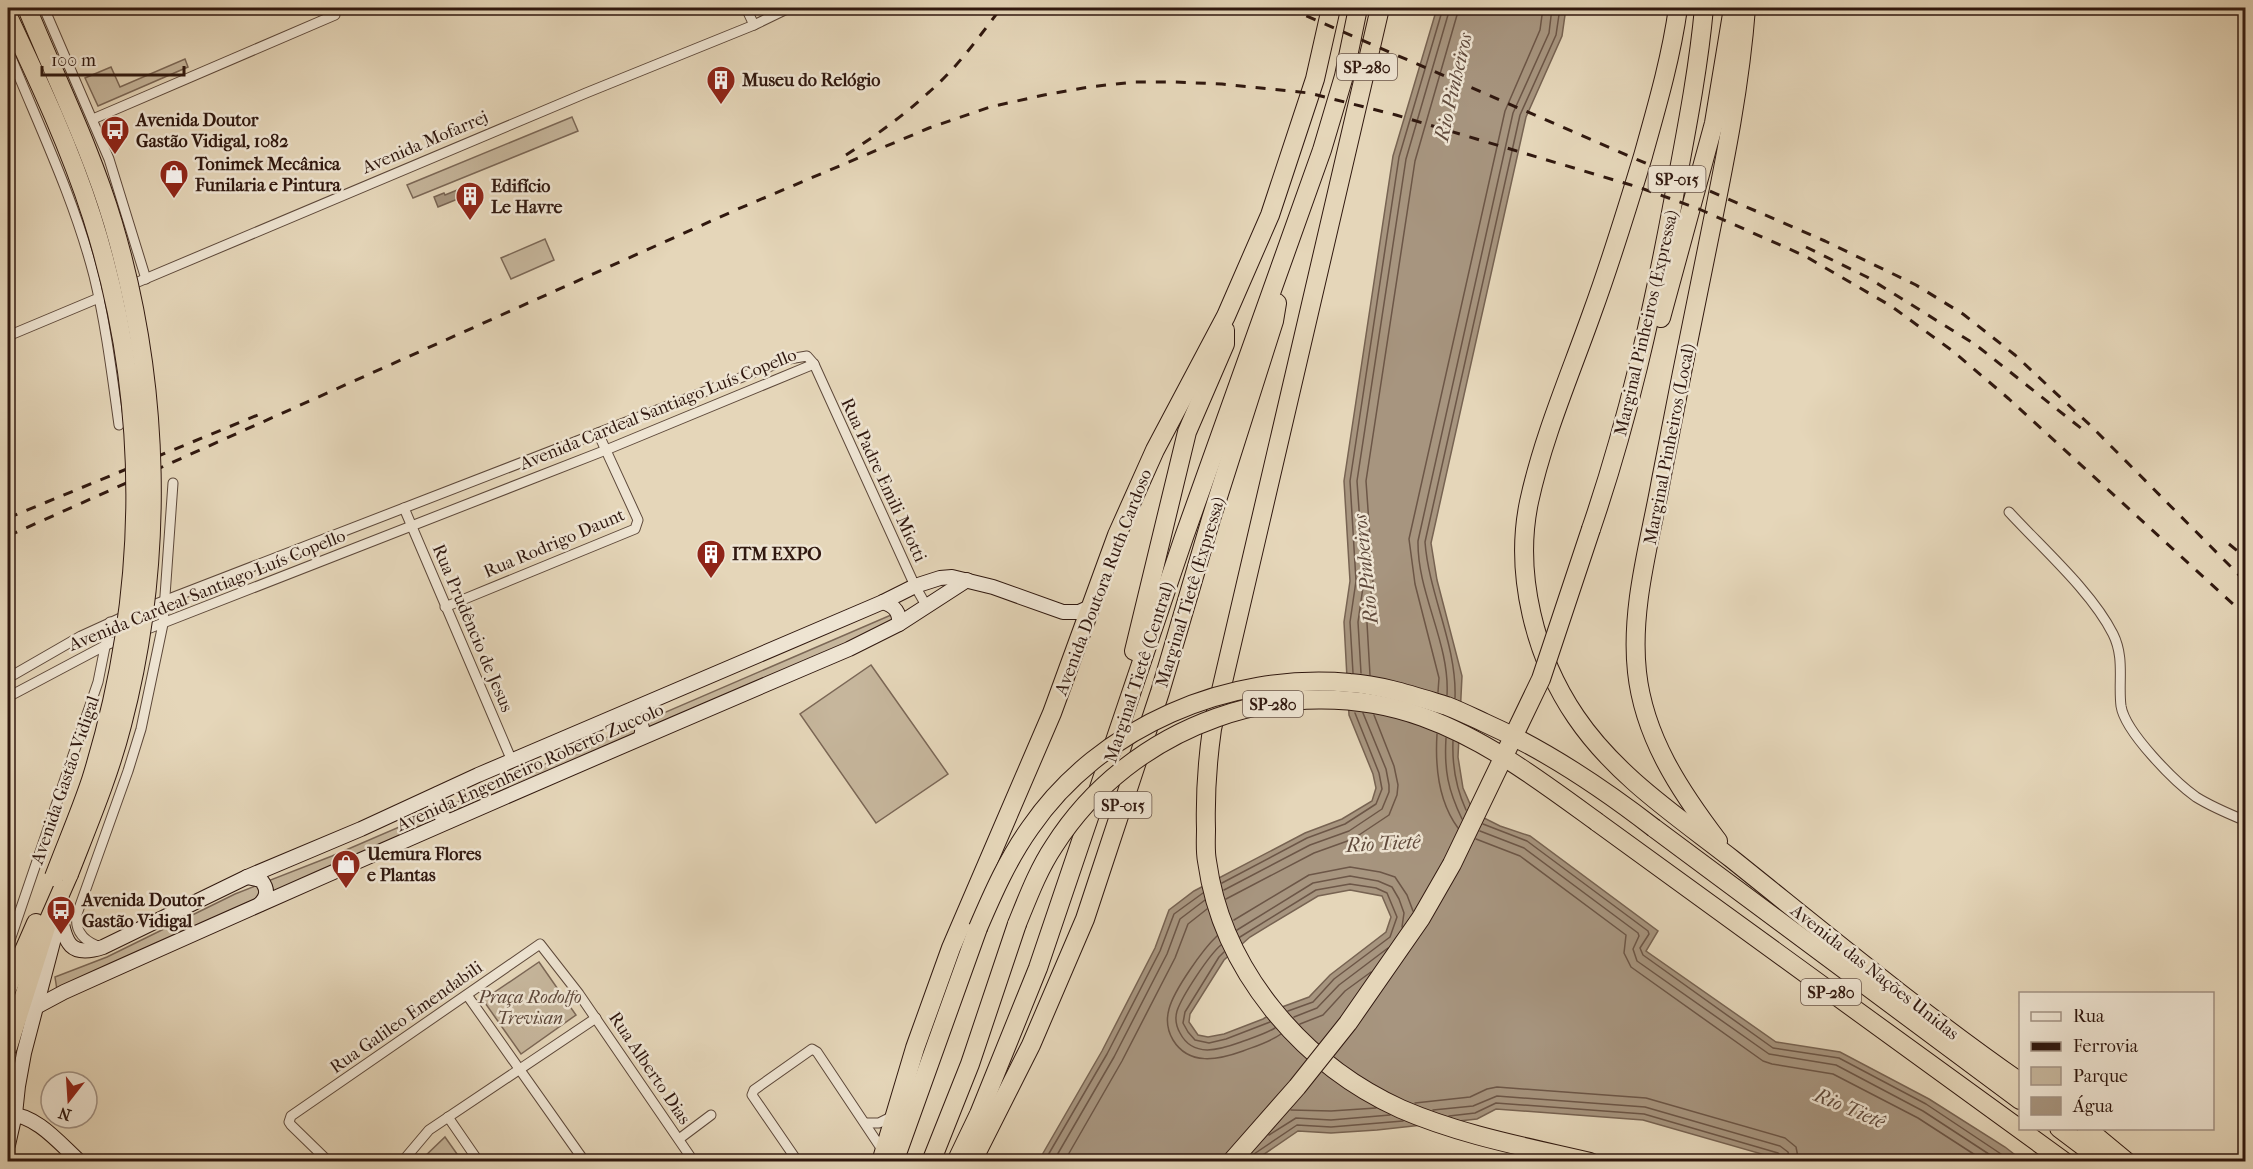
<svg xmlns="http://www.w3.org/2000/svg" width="2253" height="1169" font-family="'IM FELL French Canon',serif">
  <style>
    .green { fill: #c6b69c; stroke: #7b6756; stroke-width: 1.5 }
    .water { fill: #a7957f; stroke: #776352; stroke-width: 1.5; fill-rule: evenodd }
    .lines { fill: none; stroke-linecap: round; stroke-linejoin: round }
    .shore { stroke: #6c5647; stroke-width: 1.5 }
    .street-casing { stroke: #5d483a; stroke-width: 11 }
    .secondary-casing { stroke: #30180f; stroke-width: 16 }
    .highway-casing { stroke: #30180f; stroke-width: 20 }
    .street { stroke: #eee4d2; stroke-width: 9 }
    .secondary { stroke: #eee4d2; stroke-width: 14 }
    .highway { stroke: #e5d6b9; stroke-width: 18 }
    .rail { stroke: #30180f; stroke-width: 3; stroke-dasharray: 10 10; stroke-linecap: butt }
    .highway-bridge-casing { stroke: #30180f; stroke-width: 20; stroke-linecap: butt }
    .highway-bridge { stroke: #e5d6b9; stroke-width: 18 }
    .labels { text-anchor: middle; stroke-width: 5; stroke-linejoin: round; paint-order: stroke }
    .shield { fill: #eee4d2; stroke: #69554a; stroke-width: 1.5 }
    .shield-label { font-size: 16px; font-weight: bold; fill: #30180f }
    .poi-label { font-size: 18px; font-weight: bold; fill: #30180f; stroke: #eee4d2; text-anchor: start }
    .street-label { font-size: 18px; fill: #30180f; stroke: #eee4d2 }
    .park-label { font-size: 18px; font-style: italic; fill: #5d4739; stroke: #eee4d2 }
    .water-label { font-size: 20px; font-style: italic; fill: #604a3c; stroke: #eee4d2 }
  </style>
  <rect width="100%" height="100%" fill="#e5d6b9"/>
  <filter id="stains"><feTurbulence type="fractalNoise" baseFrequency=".00333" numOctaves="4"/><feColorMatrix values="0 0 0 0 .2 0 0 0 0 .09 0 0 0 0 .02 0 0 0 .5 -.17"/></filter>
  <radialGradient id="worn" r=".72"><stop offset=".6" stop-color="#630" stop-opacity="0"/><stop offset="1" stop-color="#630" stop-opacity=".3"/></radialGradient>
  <g class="green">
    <path d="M185 59 188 67 98 106 85 78 111 67 120 87Z"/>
    <path d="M572 117 578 131 413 198 407 185Z"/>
    <path d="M545 239 554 260 511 279 501 258Z"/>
    <path d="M891 615 895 624 57 990 55 977 107 957 235 894 332 856Z"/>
    <path d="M871 665 948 774 876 823 800 714Z"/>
    <path d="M539 962 576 1015 521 1054 483 1000Z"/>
    <path d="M445 1137 462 1161H420Z"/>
  </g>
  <g class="water">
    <path d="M1437 8H1566L1562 36 1526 117 1431 543 1437 580 1462 676 1458 757 1463 788 1474 813 1500 826 1530 836 1658 931 1646 951 1776 1042 1840 1052 1929 1099 2005 1147 2023 1161H1786L1643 1120 1496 1109 1477 1119 1377 1130 1331 1133 1298 1131 1254 1161 1038 1162 1102 1051 1155 948 1169 910 1194 891 1305 833 1342 819 1372 801 1376 788 1373 774 1349 715 1344 622 1350 581 1344 481 1393 156ZM1350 890 1382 896 1391 917 1386 932 1330 975 1309 997 1282 1007 1263 1019 1224 1034 1208 1037 1198 1035 1189 1022 1190 1014 1224 960 1250 937 1318 896Z"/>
    <path d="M472 184 475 192 438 207 434 197 444 193 445 195Z"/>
  </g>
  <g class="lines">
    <g class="shore">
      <path d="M1353 673 1350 622 1356 581 1350 481 1399 157 1443 8"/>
      <path d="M1361 673 1358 622 1364 580 1357 481 1406 159 1450 8"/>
      <path d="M1370 675 1367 623 1373 580 1366 481 1415 161 1459 8"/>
      <path d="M1438 692 1439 678 1415 584 1409 539 1505 111 1540 30 1543 8"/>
      <path d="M1447 695C1450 643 1417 593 1418 541L1513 113 1549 33 1552 8"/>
      <path d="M1455 698C1457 645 1429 595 1425 542L1520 115 1556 35 1560 8"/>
      <path d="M1437 734C1435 766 1438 801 1458 828"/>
      <path d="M1446 738C1444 770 1448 790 1462 819"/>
      <path d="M1453 741C1452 766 1456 788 1466 810"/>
      <path d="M1483 824 1527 841 1648 931 1649 934 1640 948 1643 955 1773 1048 1839 1058 1926 1104 2013 1162"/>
      <path d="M1480 831 1524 848 1638 933 1639 936 1633 949 1637 961 1769 1054 1836 1065 1923 1111 2001 1162"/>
      <path d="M1476 839 1520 856 1626 935 1624 953 1631 967 1763 1061 1772 1064 1833 1074 1918 1118 1986 1162"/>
      <path d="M1222 883 1307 838 1345 824 1376 804 1382 789 1379 773 1355 713"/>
      <path d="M1224 890 1310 845 1349 831 1382 809 1389 792V785L1386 769 1363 713"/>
      <path d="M1226 899 1314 853 1353 839 1389 815 1397 795 1398 785 1394 766 1374 715"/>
      <path d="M1234 920 1309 875 1350 867 1380 872 1395 877 1407 895 1413 911"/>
      <path d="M1237 930 1313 883 1350 876 1378 881 1392 887 1399 899 1404 913 1402 927"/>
      <path d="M1217 936C1203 949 1174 990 1169 1009 1166 1020 1167 1030 1173 1040 1189 1066 1218 1060 1243 1051 1256 1046 1270 1042 1281 1034"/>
      <path d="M1240 937 1316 890 1350 884 1376 888 1387 893 1397 917 1390 937 1334 979 1313 1002 1288 1011"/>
      <path d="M1221 945C1209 955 1182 996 1177 1011 1175 1018 1176 1026 1180 1033 1193 1058 1219 1050 1241 1042 1252 1038 1265 1034 1275 1028"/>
      <path d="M1224 952 1219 957 1185 1012 1183 1023 1188 1032 1195 1040 1209 1043 1226 1039 1270 1022"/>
      <path d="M1294 1017 1317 1008 1339 985 1388 948"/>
      <path d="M1300 1024 1323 1015 1345 991 1371 972"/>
      <path d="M1415 1103 1470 1097 1487 1089 1497 1087 1646 1098 1785 1138 1796 1147 1799 1162"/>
      <path d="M1291 1110 1331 1111 1376 1108"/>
      <path d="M1433 1110 1473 1106 1497 1096 1645 1107 1780 1146 1788 1152 1790 1162"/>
      <path d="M1449 1116 1475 1113 1496 1103 1644 1114 1778 1153 1781 1156 1782 1162"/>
      <path d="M1269 1135 1296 1118 1331 1120 1390 1115"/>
      <path d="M1044 1162 1107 1054 1160 951 1174 914 1203 893"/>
      <path d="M1053 1162 1114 1057 1167 954 1180 919 1205 900"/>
      <path d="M1064 1162 1122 1061 1175 958 1188 924 1207 909"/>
      <path d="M1252 1162 1254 1154 1297 1125 1331 1127 1403 1121"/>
    </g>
    <g class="street-casing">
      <g id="street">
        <path d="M44 8 109 159 146 279"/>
        <path d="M746 8 754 25"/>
        <path d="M8 50C38 124 74 198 94 276 106 325 112 375 119 425"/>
        <path d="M93 119 335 15"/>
        <path d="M126 287 586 93 754 25 789 8"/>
        <path d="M8 336 113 292"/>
        <path d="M814 364 915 586 927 607"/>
        <path d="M404 508 512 761"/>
        <path d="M2009 512C2042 548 2092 592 2113 634 2125 658 2118 682 2121 706 2125 732 2175 782 2196 797 2212 807 2229 814 2246 821"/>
        <path d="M445 607 635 529 638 520 598 433"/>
        <path d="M140 632 606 450 814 364 807 356 789 359 143 609"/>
        <path d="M8 678 81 636 127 615"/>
        <path d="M8 697 106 645 124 638"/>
        <path d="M8 946 98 682 110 622"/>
        <path d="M101 947C85 942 74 932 77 914L128 771 141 729 163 624 173 483"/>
        <path d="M467 995 585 1162"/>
        <path d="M448 1117 479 1162"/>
        <path d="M866 1123H879L893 1116"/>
        <path d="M679 1139 711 1115"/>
        <path d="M329 1162 291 1125 289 1122 291 1116 540 944 579 994 694 1162"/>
        <path d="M402 1162 429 1130 596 1018"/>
        <path d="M798 1162 752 1095 754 1090 812 1049 817 1052 883 1151"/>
      </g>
    </g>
    <g class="secondary-casing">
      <g id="secondary">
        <path d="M883 602C895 606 900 612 899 624"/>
        <path d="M625 713C638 718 645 723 641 737"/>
        <path d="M438 794 435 807 443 818 449 821"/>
        <path d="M247 877 261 880C268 889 268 896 260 904"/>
        <path d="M60 914C65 943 70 958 103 947L247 877 361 829 478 775 883 602 915 586 940 578 952 577 993 587 1063 612H1079L1092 606"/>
        <path d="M36 1007 64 992C324 875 586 761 849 649L899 624 967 580"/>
        <path d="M8 1114C37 1115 59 1143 80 1162"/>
        <path d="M8 1145 15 1114 18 1086 24 1053 59 919"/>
      </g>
    </g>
    <g class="highway-casing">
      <g id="highway">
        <path d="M1380 8 1212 729C1207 764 1205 794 1206 829 1206 839 1205 851 1207 861 1222 970 1302 1064 1401 1109 1461 1135 1526 1147 1590 1162"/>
        <path d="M1678 8C1671 58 1657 106 1643 156 1627 209 1611 261 1592 313 1570 375 1543 437 1529 502 1514 574 1535 657 1576 717 1616 776 1677 816 1732 859 1827 935 1921 1013 2020 1082"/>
        <path d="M1661 318 1714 123 1733 8"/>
        <path d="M1591 529C1628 421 1652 314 1673 202 1685 137 1698 73 1704 8"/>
        <path d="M1134 651 1187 432 1225 344V330"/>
        <path d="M1597 822 2065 1162"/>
        <path d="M1654 828 2020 1100"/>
        <path d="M1718 841C1680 791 1644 737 1637 672 1630 608 1650 542 1661 480 1676 401 1692 323 1708 244 1724 165 1740 88 1746 8"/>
        <path d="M8 987 36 923"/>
        <path d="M8 1047 47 924 69 874"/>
        <path d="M2059 1128 2104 1162"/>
        <path d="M2086 1128 2127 1162"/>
        <path d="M881 1162 915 1048 951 948 1052 713 1117 535 1155 450 1226 316 1270 215 1315 79 1331 8"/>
        <path d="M894 1162 978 928"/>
        <path d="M931 1162 970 1064 1017 924"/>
        <path d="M956 1162 979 1114 1038 968 1184 537 1322 150 1344 76 1358 8"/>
        <path d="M972 1162 1031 1045 1085 919 1160 692 1211 519 1274 321 1277 303"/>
      </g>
    </g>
    <use href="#street" class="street"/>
    <use href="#secondary" class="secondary"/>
    <use href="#highway" class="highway"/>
    <g class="rail">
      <path d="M1288 8 1825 241 1916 285 1963 314 2015 355 2091 426 2246 582"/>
      <path d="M846 155C875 136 903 116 928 93 957 68 979 37 1001 8"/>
      <path d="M1806 247 1867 277 1976 345 2082 429"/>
      <path d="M8 518 265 412"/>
      <path d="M8 536 738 209 929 128 990 107 1044 95 1089 87 1134 82H1175L1222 84 1309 93 1396 115 1641 188 1699 209 1805 256 1891 306 1954 352 2009 399 2246 616"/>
      <path d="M2229 544 2246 558"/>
    </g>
    <g class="highway-bridge-casing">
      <g id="highway-bridge">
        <path d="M27 8C56 79 91 149 113 223 161 385 165 561 122 725 109 776 88 825 69 874"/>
        <path d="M8 16C39 82 70 148 92 217 151 403 149 594 91 780 80 813 66 845 54 877"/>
        <path d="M1017 924C1028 897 1038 870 1054 846 1131 725 1287 668 1423 717 1487 740 1542 782 1597 822"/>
        <path d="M978 928C993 893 1008 859 1030 828 1100 726 1229 672 1350 683 1382 685 1417 697 1447 706 1460 711 1472 717 1485 723 1546 750 1601 787 1654 828"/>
        <path d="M1231 1162 1297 1087 1348 1023 1421 918 1452 864 1541 679 1591 529"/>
      </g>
    </g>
    <use href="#highway-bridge" class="highway-bridge"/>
  </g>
  <defs>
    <g id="building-pin" transform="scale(1.5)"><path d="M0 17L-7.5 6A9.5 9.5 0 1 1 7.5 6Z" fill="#8f2418" stroke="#eee4d2"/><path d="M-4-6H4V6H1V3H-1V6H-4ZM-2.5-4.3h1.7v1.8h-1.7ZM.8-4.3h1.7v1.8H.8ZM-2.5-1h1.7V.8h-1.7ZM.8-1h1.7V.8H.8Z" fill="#fff"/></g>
    <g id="bus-pin" transform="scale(1.5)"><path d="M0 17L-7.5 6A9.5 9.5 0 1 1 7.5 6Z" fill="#8f2418" stroke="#eee4d2"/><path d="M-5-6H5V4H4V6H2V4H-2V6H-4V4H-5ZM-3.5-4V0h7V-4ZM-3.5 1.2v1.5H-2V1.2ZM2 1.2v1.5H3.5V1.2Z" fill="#fff"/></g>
    <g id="shop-pin" transform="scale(1.5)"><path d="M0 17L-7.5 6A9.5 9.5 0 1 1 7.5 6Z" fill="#8f2418" stroke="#eee4d2"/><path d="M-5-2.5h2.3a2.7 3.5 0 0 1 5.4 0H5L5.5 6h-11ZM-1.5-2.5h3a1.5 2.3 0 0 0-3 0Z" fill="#fff"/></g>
  </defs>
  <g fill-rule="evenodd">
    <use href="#building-pin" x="721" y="80"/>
    <use href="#bus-pin" x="115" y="130"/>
    <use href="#shop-pin" x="174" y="174"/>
    <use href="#building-pin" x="470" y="196"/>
    <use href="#building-pin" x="711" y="554"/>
    <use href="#shop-pin" x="346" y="864"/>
    <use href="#bus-pin" x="61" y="910"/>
  </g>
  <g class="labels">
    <g class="shield">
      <rect x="1337" y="54" width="60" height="26" rx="4.5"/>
      <rect x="1648.5" y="166" width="57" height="26" rx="4.5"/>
      <rect x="1243" y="691" width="60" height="26" rx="4.5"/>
      <rect x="1094.5" y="792" width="57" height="26" rx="4.5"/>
      <rect x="1801" y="979" width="60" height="26" rx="4.5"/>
    </g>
    <g class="shield-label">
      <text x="1367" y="73">SP-280</text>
      <text x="1677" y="185">SP-015</text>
      <text x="1273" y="710">SP-280</text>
      <text x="1123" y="811">SP-015</text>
      <text x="1831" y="998">SP-280</text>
    </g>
    <g class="poi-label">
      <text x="742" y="86">Museu do Relógio</text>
      <text x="136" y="126">Avenida Doutor<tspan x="136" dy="21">Gastão Vidigal, 1082</tspan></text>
      <text x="195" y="170">Tonimek Mecânica<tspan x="195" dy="21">Funilaria e Pintura</tspan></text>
      <text x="491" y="192">Edifício<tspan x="491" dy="21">Le Havre</tspan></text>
      <text x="732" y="560">ITM EXPO</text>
      <text x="367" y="860">Uemura Flores<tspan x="367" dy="21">e Plantas</tspan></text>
      <text x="82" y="906">Avenida Doutor<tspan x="82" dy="21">Gastão Vidigal</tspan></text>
    </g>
    <g class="street-label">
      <text transform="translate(425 142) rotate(-23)" y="6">Avenida Mofarrej</text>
      <text transform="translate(1646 323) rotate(-77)" y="6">Marginal Pinheiros (Expressa)</text>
      <text transform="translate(658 409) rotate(-22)" y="6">Avenida Cardeal Santiago Luís Copello</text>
      <text transform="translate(1669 444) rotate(-79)" y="6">Marginal Pinheiros (Local)</text>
      <text transform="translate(884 480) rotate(65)" y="6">Rua Padre Emili Miotti</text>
      <text transform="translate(554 543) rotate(-23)" y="6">Rua Rodrigo Daunt</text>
      <text transform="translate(1103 582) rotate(-69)" y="6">Avenida Doutora Ruth Cardoso</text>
      <text transform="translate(207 590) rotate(-22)" y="6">Avenida Cardeal Santiago Luís Copello</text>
      <text transform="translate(1190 592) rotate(-73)" y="6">Marginal Tietê (Expressa)</text>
      <text transform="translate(473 628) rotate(67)" y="6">Rua Prudêncio de Jesus</text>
      <text transform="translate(1139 672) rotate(-72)" y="6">Marginal Tietê (Central)</text>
      <text transform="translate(530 767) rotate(-24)" y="6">Avenida Engenheiro Roberto Zuccolo</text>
      <text transform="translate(65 780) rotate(-71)" y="6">Avenida Gastão Vidigal</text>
      <text transform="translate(1875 972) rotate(38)" y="6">Avenida das Nações Unidas</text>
      <text transform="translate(406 1017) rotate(-35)" y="6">Rua Galileo Emendabili</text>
      <text transform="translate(650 1068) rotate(56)" y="6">Rua Alberto Dias</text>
    </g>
    <g class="park-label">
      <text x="530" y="1003">Praça Rodolfo<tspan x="530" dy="21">Trevisan</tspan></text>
    </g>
    <g class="water-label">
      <text transform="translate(1453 87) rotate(-77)" y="7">Rio Pinheiros</text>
      <text transform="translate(1365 569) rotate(-96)" y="7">Rio Pinheiros</text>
      <text transform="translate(1383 843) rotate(-3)" y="7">Rio Tietê</text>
      <text transform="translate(1850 1108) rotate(23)" y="7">Rio Tietê</text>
    </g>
  </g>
  <rect width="2253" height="1169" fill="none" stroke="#e5d6b9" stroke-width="30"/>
  <rect x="9" y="9" width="2235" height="1151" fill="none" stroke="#30180f" stroke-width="3"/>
  <rect x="15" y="15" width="2223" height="1139" fill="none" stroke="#30180f" stroke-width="1.5"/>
  <rect x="2019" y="992" width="195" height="138" fill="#eee4d2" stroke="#a29284" stroke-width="1.5"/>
  <rect x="2031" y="1012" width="30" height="9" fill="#eee4d2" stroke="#a29284" stroke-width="1.5"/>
  <text x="2073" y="1022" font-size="18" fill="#30180f">Rua</text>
  <rect x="2031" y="1042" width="30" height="9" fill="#30180f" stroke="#a29284" stroke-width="1.5"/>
  <text x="2073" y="1052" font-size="18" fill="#30180f">Ferrovia</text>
  <rect x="2031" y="1067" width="30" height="18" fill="#c6b69c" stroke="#a29284" stroke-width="1.5"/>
  <text x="2073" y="1082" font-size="18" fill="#30180f">Parque</text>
  <rect x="2031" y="1097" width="30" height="18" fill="#a7957f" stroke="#a29284" stroke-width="1.5"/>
  <text x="2073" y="1112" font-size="18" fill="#30180f">Água</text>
  <g transform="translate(69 1100) rotate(197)"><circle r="28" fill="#eee4d2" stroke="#a29284" stroke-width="1.5"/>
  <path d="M0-4.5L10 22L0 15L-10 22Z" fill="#8f2418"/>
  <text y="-9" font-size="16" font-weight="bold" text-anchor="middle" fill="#30180f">N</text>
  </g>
  <path d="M42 66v9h142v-9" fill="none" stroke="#30180f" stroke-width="3"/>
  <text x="51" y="66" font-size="18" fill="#30180f" stroke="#eee4d2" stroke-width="4.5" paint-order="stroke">100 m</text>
  <rect width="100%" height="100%" filter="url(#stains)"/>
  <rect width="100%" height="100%" fill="url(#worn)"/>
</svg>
